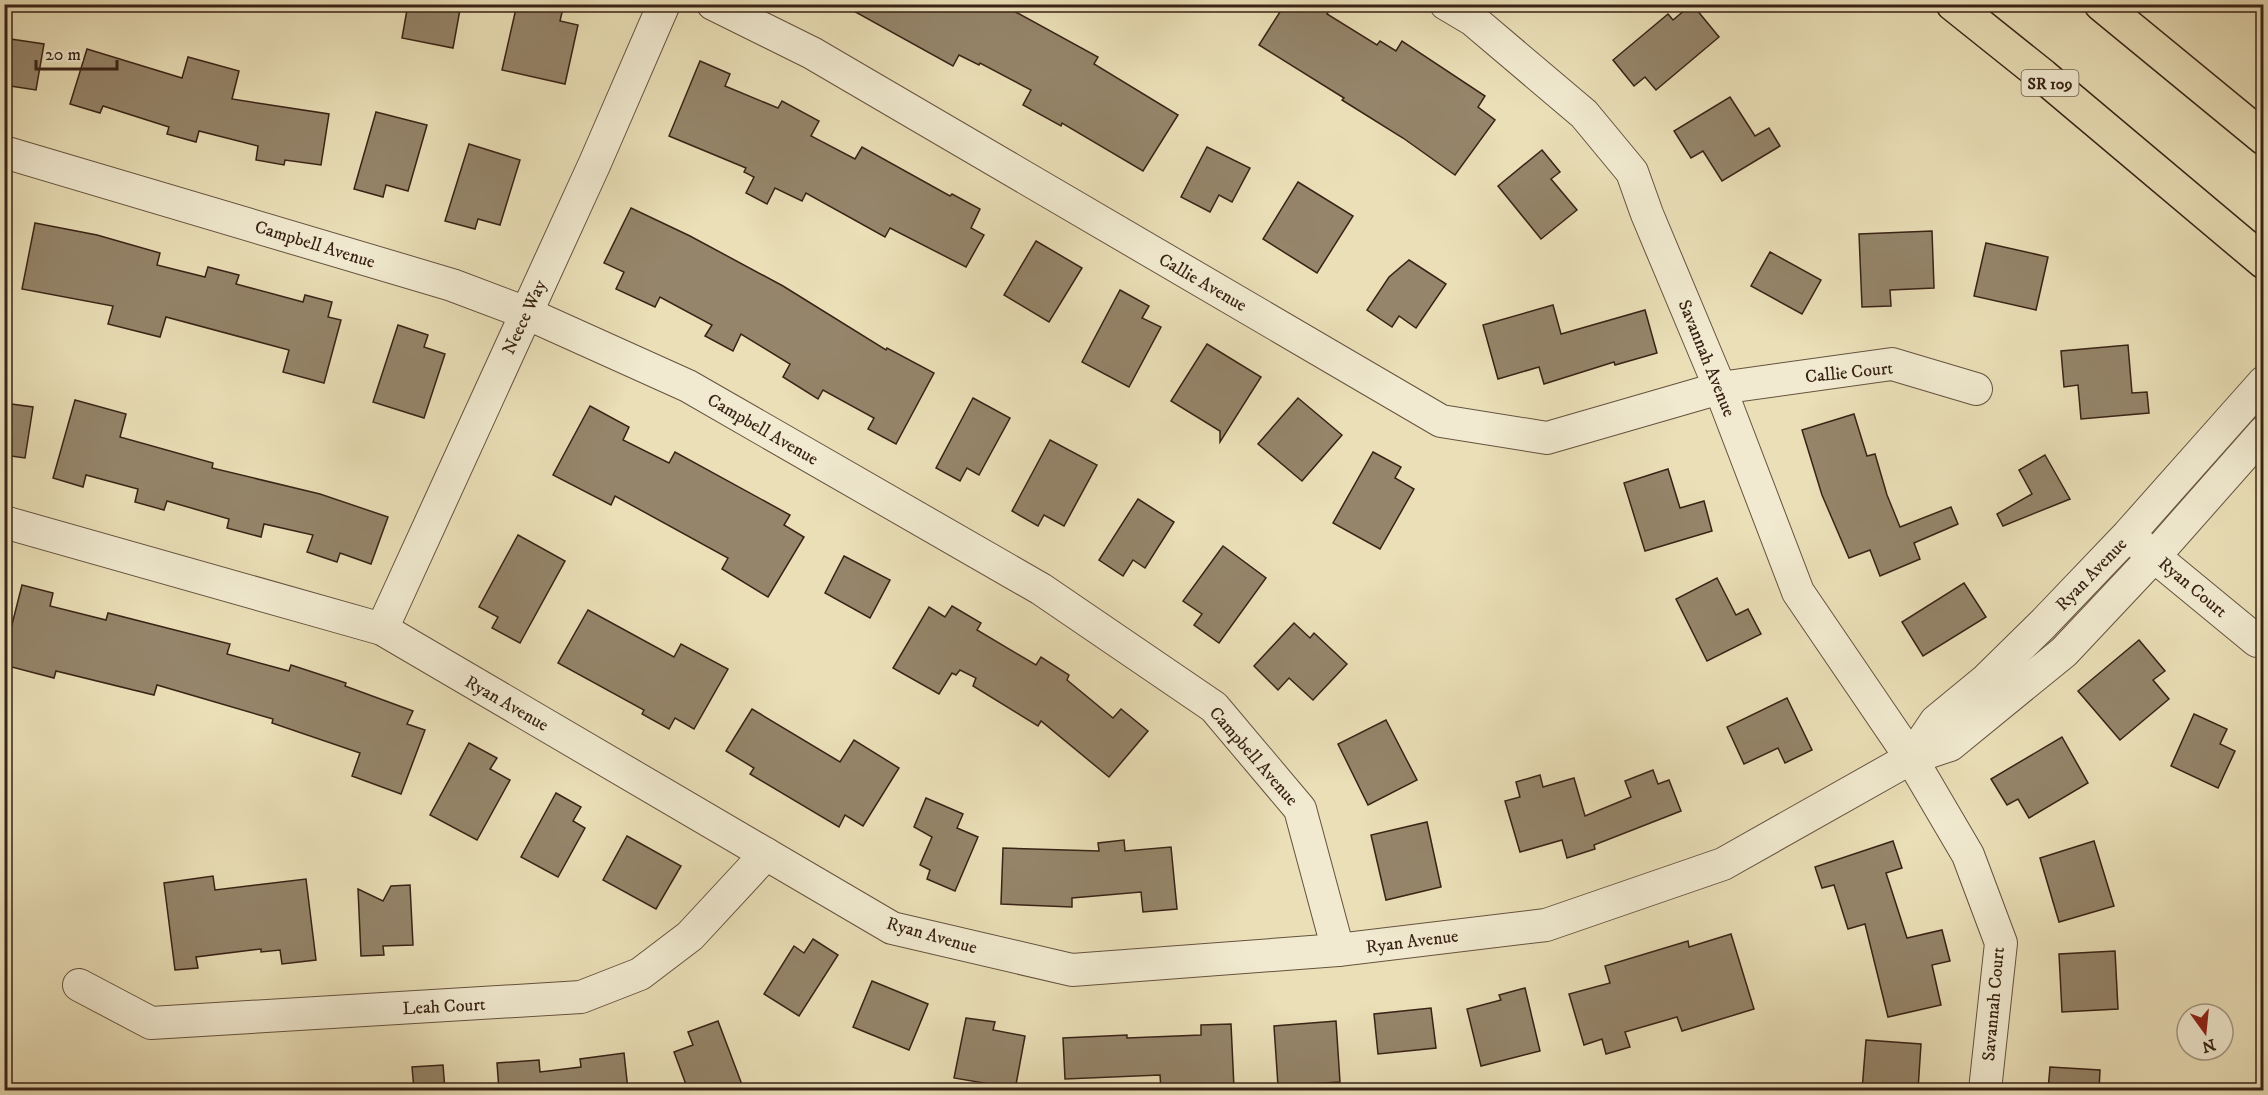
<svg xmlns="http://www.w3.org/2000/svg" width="2268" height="1095" font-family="'IM FELL DW Pica',serif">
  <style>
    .building { fill: #95856a; stroke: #392316; stroke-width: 1.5 }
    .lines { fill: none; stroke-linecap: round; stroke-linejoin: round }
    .street-casing { stroke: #65523e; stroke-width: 34 }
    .highway-casing { stroke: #392316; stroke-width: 36 }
    .street { stroke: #f1ead0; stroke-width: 32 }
    .highway { stroke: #eadfb7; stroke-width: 33 }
    .labels { text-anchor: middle; stroke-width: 6; stroke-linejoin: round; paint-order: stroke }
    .shield { fill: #f1ead0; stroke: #705f4e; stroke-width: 1.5 }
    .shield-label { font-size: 16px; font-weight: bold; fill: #392316 }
    .street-label { font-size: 18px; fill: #392316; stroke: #f1ead0 }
  </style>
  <rect width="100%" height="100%" fill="#eadfb7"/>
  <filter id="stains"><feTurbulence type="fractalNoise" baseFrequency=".00333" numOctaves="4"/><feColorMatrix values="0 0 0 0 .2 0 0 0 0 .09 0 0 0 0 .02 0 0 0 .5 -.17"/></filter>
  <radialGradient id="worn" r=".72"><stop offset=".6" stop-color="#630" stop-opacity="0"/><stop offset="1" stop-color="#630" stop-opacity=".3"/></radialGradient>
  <g class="building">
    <path d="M408 4H461L453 48 402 38Z"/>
    <path d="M517 4H564L560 21 578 25 565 84 502 70Z"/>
    <path d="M841 4H1001L1098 57 1094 64 1178 115 1143 171 1062 123 1061 126 1023 105 1031 90 980 63 979 65 959 55 953 66Z"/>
    <path d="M1285 4H1333L1327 14 1377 45 1380 41 1396 51 1402 41 1485 96 1478 107 1495 120 1455 175 1403 138 1342 100 1344 98 1259 45Z"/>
    <path d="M1692 4 1719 37 1656 90 1645 77 1634 86 1613 60 1668 14 1673 20Z"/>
    <path d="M4 38 44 44 36 90 4 85Z"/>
    <path d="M87 49 182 78 188 57 239 71 232 99 329 114 321 165 285 160 284 165 256 160 258 146 199 131 196 142 167 134 169 127 103 106 100 113 70 104Z"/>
    <path d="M700 61 730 74 725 86 778 108 782 101 819 121 811 136 855 159 862 147 950 196 952 194 980 209 971 228 984 235 966 267 890 228 885 237 806 193 802 201 775 188 767 204 746 193 754 177 744 172 746 168 669 136Z"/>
    <path d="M1730 97 1755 136 1769 128 1780 146 1722 181 1703 151 1691 158 1674 131Z"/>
    <path d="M376 112 427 125 408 191 386 185 383 197 354 189Z"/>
    <path d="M469 144 520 160 500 225 478 219 475 229 445 221Z"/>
    <path d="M1207 147 1250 168 1232 202 1219 195 1210 212 1181 197Z"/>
    <path d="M1542 150 1560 172 1551 179 1577 210 1541 239 1498 186Z"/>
    <path d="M1298 182 1353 216 1317 273 1263 239Z"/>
    <path d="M631 208 690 236 783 286 886 350 887 348 934 373 896 444 868 429 874 418 823 390 818 399 783 377 790 364 741 334 733 351 705 336 712 325 660 297 655 307 616 289 624 272 604 263Z"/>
    <path d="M35 223 97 235 160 253 157 265 205 277 208 267 239 275 236 284 303 302 305 295 332 302 328 317 341 320 324 383 283 372 289 350 166 317 160 337 108 324 113 306 22 289Z"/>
    <path d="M1932 231 1934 288 1890 290 1891 306 1862 307 1859 234Z"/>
    <path d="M1036 241 1082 268 1049 322 1004 295Z"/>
    <path d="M1986 243 2048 257 2036 310 1974 296Z"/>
    <path d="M1770 252 1821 280 1802 314 1751 286Z"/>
    <path d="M1409 260 1446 284 1416 328 1399 316 1392 327 1367 310 1389 277Z"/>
    <path d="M1120 290 1149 306 1142 318 1161 327 1129 387 1082 362Z"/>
    <path d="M1553 305 1561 334 1645 310 1657 353 1615 365 1614 362 1544 384 1539 367 1498 379 1483 325Z"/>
    <path d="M398 325 428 335 424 347 445 354 424 418 373 402Z"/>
    <path d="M1207 344 1261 377 1220 442V431L1171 401Z"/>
    <path d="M2128 345 2132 393 2147 392 2149 413 2081 419 2078 385 2064 387 2061 351Z"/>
    <path d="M973 398 1010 418 979 475 967 468 960 481 936 468Z"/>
    <path d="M1298 398 1342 435 1302 481 1258 444Z"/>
    <path d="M75 400 126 414 120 437 213 463 212 468 320 494 388 517 371 564 340 553 337 562 307 552 313 535 264 524 261 537 227 528 229 519 167 501 164 510 135 502 138 489 86 475 83 487 53 478Z"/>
    <path d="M4 403 33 407 25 458 4 455Z"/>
    <path d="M590 406 629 427 623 440 669 463 675 452 790 515 784 525 804 537 768 597 722 569 728 558 615 496 611 505 553 475Z"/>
    <path d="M1854 414 1867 456 1875 454 1887 495 1900 527 1951 507 1958 524 1914 543 1920 559 1880 576 1870 550 1849 558 1822 495 1802 430Z"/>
    <path d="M1050 440 1097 465 1064 526 1044 515 1038 526 1012 511Z"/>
    <path d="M1373 452 1401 467 1395 478 1414 489 1380 549 1333 523Z"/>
    <path d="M2045 455 2070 499 2003 526 1997 514 2032 494 2019 470Z"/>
    <path d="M1668 469 1680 508 1704 501 1712 531 1645 551 1624 483Z"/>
    <path d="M1138 499 1174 522 1145 568 1133 560 1123 576 1099 560Z"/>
    <path d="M518 535 565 561 520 643 492 628 498 617 479 607Z"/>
    <path d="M1223 546 1266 578 1219 643 1194 625 1202 614 1183 601Z"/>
    <path d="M844 556 890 580 870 618 825 593Z"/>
    <path d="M1717 578 1736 615 1748 609 1761 634 1707 661 1676 599Z"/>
    <path d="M1964 583 1986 617 1923 656 1902 622Z"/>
    <path d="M22 585 53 593 50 606 106 620 108 613 230 644 227 654 289 671 291 665 346 683 345 686 413 711 407 724 425 730 401 794 352 776 360 753 272 723 273 719 157 685 154 695 56 671 54 678 4 665V656Z"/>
    <path d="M952 606 981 623 977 630 1036 665 1041 657 1069 675 1067 680 1113 718 1121 709 1148 731 1109 777 1041 721 1038 726 973 686 976 678 960 670 956 675 952 673 939 694 893 668 929 607 945 617Z"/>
    <path d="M588 610 674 657 681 644 728 669 694 729 675 718 669 729 642 714 644 710 558 663Z"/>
    <path d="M1294 623 1310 638 1314 633 1347 664 1313 700 1289 678 1278 690 1254 666Z"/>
    <path d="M2139 640 2165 671 2153 680 2169 699 2120 740 2078 691Z"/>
    <path d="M1787 698 1812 750 1785 763 1778 748 1744 764 1727 727Z"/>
    <path d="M752 709 840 762 854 740 899 768 863 826 845 815 839 827 750 774 754 768 726 751Z"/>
    <path d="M2194 714 2227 729 2220 744 2235 751 2218 788 2171 766Z"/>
    <path d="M1386 720 1417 780 1368 805 1338 744Z"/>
    <path d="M2062 737 2088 783 2029 818 2018 799 2007 805 1991 779Z"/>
    <path d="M469 743 497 758 490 769 510 780 477 840 430 815Z"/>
    <path d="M1653 770 1658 784 1669 780 1681 811 1594 845 1595 849 1567 858 1562 840 1520 852 1505 801 1520 797 1516 782 1540 775 1543 787 1574 778 1585 816 1631 797 1625 781Z"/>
    <path d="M556 793 581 807 573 821 585 828 558 877 521 857Z"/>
    <path d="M926 798 963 814 957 828 978 837 955 891 927 879 930 870 920 865 932 837 914 827Z"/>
    <path d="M1427 822 1441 887 1386 900 1371 835Z"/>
    <path d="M627 836 681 866 656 909 603 880Z"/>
    <path d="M1124 840 1125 851 1171 847 1177 909 1143 912 1141 892 1072 898V907L1001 904 1003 848 1099 851 1098 843Z"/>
    <path d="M1893 841 1902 868 1886 873 1907 938 1942 930 1950 961 1932 965 1941 1005 1888 1017 1865 924 1848 929 1834 885 1822 888 1815 867Z"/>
    <path d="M2094 841 2114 906 2059 922 2040 858Z"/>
    <path d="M213 876 215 890 306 879 316 960 282 964 280 950 261 952V949L196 957 198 968 175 970 164 883Z"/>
    <path d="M410 885 413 945 383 946 384 955 361 956 358 889 383 901 391 886Z"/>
    <path d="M1731 934 1754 1009 1682 1031 1677 1017 1625 1032 1630 1047 1606 1054 1602 1039 1584 1045 1569 994 1610 983 1605 966 1688 941 1689 947Z"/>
    <path d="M813 939 838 955 799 1016 764 994 794 946 804 953Z"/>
    <path d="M2115 951 2118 1009 2062 1012 2059 954Z"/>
    <path d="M872 981 928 1004 909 1050 853 1027Z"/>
    <path d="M1525 988 1540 1051 1481 1066 1467 1009 1501 1000 1499 995Z"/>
    <path d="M1431 1008 1436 1048 1378 1054 1374 1014Z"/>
    <path d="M966 1018 995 1022 993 1030 1025 1036 1015 1090H989L990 1084 954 1078Z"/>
    <path d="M718 1021 744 1090H688L674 1052 693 1045 688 1032Z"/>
    <path d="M1336 1021 1340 1082 1278 1086 1274 1026Z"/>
    <path d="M1231 1024 1234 1088 1161 1090 1160 1075 1065 1079 1063 1038 1127 1035V1038L1201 1035V1025Z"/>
    <path d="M1866 1040 1921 1044 1918 1090H1862Z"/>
    <path d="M624 1053 628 1090H499L497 1063 539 1060 540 1072 581 1067 580 1059Z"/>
    <path d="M443 1065 445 1090H414L412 1067Z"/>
    <path d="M2050 1067 2100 1070 2099 1090H2048Z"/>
  </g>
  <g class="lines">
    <g class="street-casing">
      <g id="street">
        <path d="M713 4 812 53 1441 421 1547 438 1720 388 1892 364 1976 389"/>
        <path d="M1446 4 1473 20 1584 114 1632 172 1647 214 1720 388 1798 592 1911 758 1968 855 2001 943 1985 1090"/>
        <path d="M4 152 452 285 526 313 688 386 1041 589 1214 707 1300 809 1338 950"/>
        <path d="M4 522 382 629 892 928 1072 970 1338 950 1546 925 1723 864 1911 758 1950 745 2064 652 2159 551 2264 432"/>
        <path d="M2138 543 2257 641"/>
        <path d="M382 629 595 163 664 4"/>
        <path d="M1911 758 1936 721 1987 679 2043 624 2128 535 2264 382"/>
        <path d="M79 985 151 1023 581 997 640 974 690 936 766 854"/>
      </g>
    </g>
    <g class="highway-casing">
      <g id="highway">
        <path d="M1953 4 2043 76 2264 262"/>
        <path d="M2101 4 2264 138"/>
      </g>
    </g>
    <use href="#street" class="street"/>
    <use href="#highway" class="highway"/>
  </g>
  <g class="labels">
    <rect class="shield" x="2021.5" y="70" width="57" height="26" rx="4.5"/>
    <g class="shield-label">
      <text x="2050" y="89">SR 109</text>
    </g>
    <g class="street-label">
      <text transform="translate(315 244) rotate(17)" y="6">Campbell Avenue</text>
      <text transform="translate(1203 282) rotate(30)" y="6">Callie Avenue</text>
      <text transform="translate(524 317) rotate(-65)" y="6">Neece Way</text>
      <text transform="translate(1707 358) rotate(68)" y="6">Savannah Avenue</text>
      <text transform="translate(1849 372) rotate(-6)" y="6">Callie Court</text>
      <text transform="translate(763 429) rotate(30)" y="6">Campbell Avenue</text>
      <text transform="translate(2091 574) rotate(-46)" y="6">Ryan Avenue</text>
      <text transform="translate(2193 587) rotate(40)" y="6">Ryan Court</text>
      <text transform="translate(507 703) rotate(30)" y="6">Ryan Avenue</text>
      <text transform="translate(1254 756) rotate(49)" y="6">Campbell Avenue</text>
      <text transform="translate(932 935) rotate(16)" y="6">Ryan Avenue</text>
      <text transform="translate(1412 941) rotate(-7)" y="6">Ryan Avenue</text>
      <text transform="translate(1993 1004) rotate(-85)" y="6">Savannah Court</text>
      <text transform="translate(444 1006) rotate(-3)" y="6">Leah Court</text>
    </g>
  </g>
  <rect width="2268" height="1095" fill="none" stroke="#eadfb7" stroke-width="24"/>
  <rect x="6" y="6" width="2256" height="1083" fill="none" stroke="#392316" stroke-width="3"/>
  <rect x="12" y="12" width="2244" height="1071" fill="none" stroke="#392316" stroke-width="1.5"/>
  <g transform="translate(2205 1032) rotate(165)"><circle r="28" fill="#f1ead0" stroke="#a79a86" stroke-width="1.5"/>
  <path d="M0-4.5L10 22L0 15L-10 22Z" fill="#8f2418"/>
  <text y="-9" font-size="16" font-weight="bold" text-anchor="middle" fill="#392316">N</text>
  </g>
  <path d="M36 60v9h81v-9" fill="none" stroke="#392316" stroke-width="3"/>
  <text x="45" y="60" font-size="18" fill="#392316" stroke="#f1ead0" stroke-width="4.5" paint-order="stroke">20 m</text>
  <rect width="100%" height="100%" filter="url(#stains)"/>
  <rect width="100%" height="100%" fill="url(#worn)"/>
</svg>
